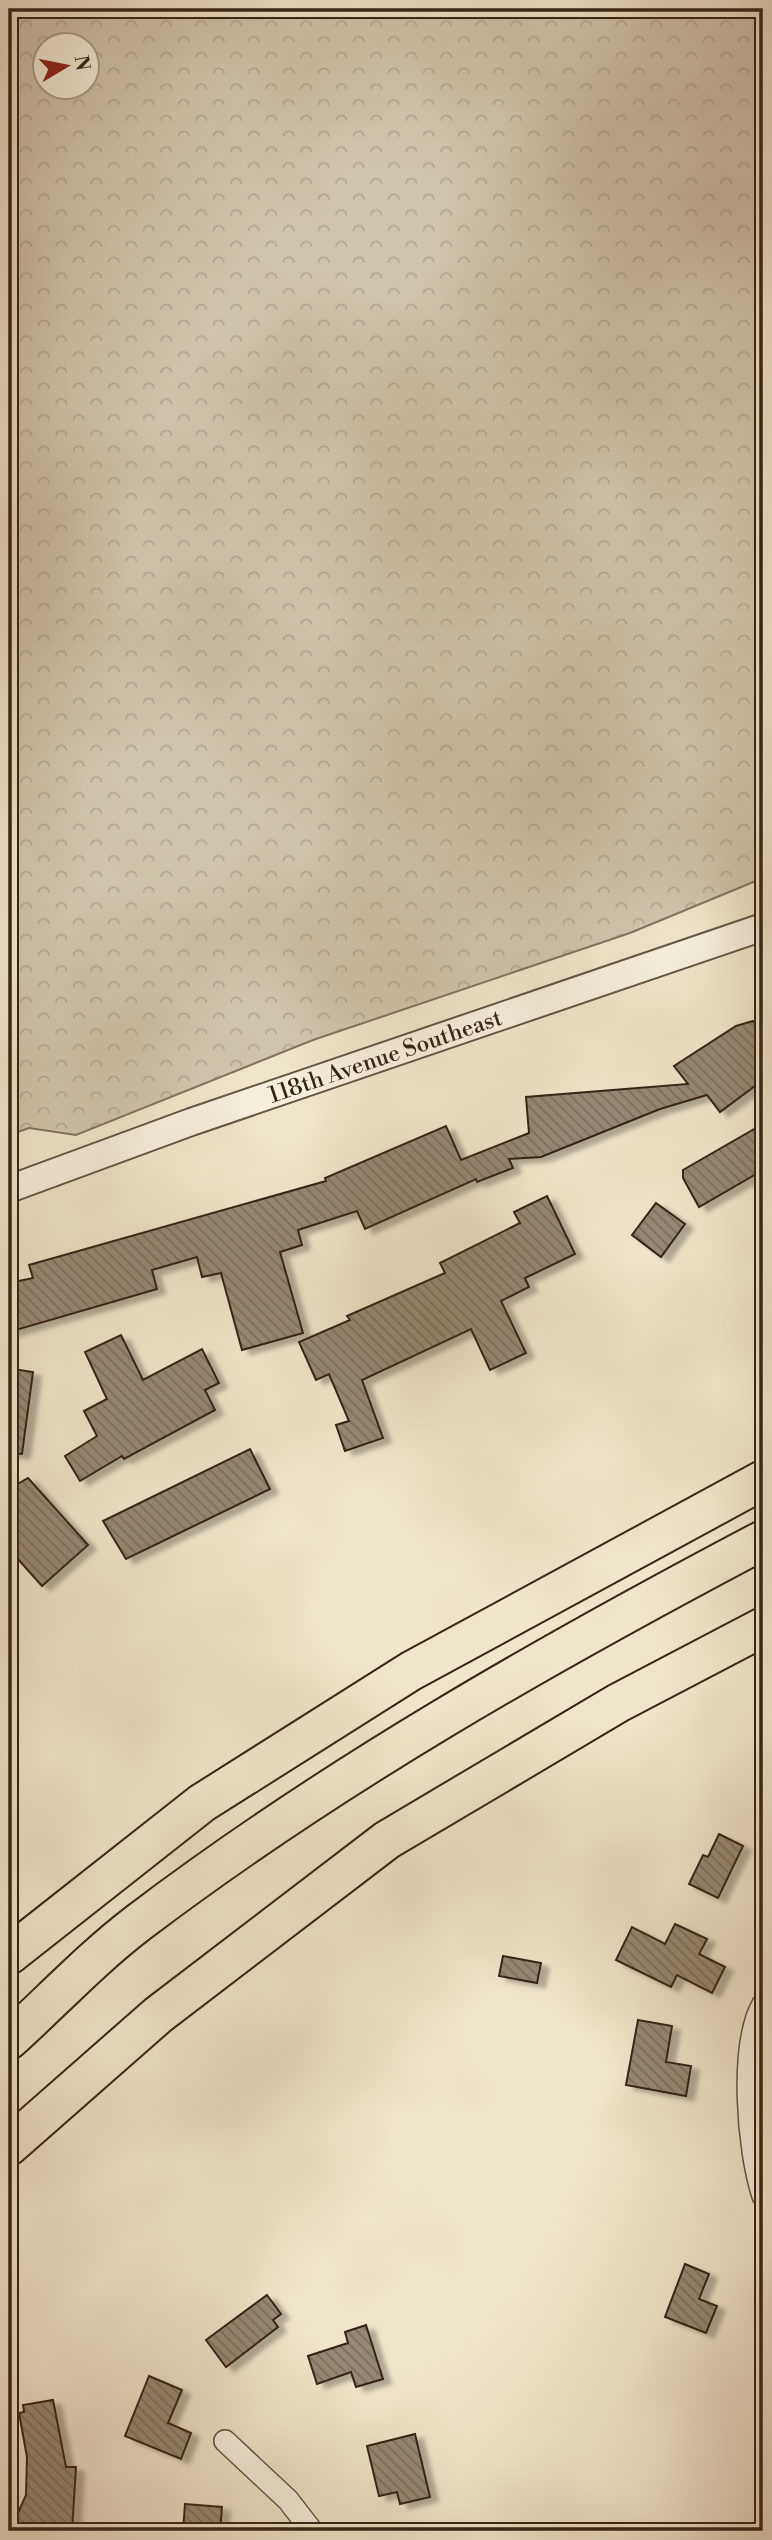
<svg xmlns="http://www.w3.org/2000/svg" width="772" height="2540" font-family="'Libre Bodoni',serif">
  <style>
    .forest { fill: url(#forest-crowns); stroke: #827462; stroke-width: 2; fill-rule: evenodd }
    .building { fill: url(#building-back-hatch); stroke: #342418; stroke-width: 2; filter: url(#shadow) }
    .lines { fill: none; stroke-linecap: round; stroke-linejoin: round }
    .minor-casing { stroke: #635445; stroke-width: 24 }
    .tertiary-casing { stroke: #635445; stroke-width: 30 }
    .motorway-casing { stroke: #342418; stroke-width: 42 }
    .minor { stroke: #f5eedd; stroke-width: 21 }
    .tertiary { stroke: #f5eedd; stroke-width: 26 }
    .motorway { stroke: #efe5cb; stroke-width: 38 }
    .labels { text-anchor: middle; stroke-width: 5; stroke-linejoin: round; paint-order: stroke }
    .street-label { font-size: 23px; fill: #342418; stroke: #f5eedd }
  </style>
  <defs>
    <pattern id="forest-crowns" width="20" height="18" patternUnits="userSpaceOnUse" patternTransform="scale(1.75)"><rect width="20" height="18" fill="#cfc4ad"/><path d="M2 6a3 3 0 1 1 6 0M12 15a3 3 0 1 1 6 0" fill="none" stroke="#b2a894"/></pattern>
    <pattern id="building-back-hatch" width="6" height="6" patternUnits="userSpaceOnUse" patternTransform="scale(1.75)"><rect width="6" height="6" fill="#958875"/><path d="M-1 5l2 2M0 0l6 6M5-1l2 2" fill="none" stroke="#7a6f5f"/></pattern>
    <filter id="shadow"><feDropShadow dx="8" dy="4.5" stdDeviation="2" flood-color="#0004"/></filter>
  </defs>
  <rect width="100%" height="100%" fill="#efe5cb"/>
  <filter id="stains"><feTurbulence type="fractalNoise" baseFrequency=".00286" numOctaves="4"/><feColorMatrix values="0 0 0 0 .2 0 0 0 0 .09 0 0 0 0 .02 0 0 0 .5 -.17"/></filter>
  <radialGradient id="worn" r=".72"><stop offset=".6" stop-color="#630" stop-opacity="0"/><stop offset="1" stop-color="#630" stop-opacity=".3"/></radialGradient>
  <path class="forest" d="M9 9H763V878L630 933 313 1040 76 1135 29 1128 9 1135ZM46 46H88V88H46Z"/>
  <g class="building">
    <path d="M753 1021 763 1035V1080L720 1112 707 1095 660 1109 541 1157 509 1159 513 1168 477 1182 476 1179 365 1229 357 1211 298 1230 302 1245 280 1252 303 1333 242 1350 221 1273 202 1277 197 1257 152 1270 157 1289 9 1332V1283L33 1278 29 1265 326 1181 325 1178 446 1126 461 1160 529 1133 526 1097 688 1084 674 1066 736 1026Z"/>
    <path d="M763 1124V1170L699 1207 683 1178V1170Z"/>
    <path d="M547 1196 575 1254 525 1278 529 1287 501 1301 526 1353 490 1370 471 1329 362 1380 383 1438 345 1451 336 1425 349 1421 329 1374 316 1380 299 1342 350 1320 347 1316 445 1273 440 1263 520 1223 514 1212Z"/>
    <path d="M656 1203 685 1224 661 1257 632 1235Z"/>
    <path d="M121 1335 143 1380 202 1349 219 1383 205 1390 215 1410 124 1459 122 1456 80 1481 65 1456 97 1436 84 1411 107 1399 85 1352Z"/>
    <path d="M13 1369 33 1372 22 1454 9 1453V1398Z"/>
    <path d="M250 1449 270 1489 126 1559 103 1521Z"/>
    <path d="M28 1478 88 1545 42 1586 9 1549V1489Z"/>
    <path d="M719 1834 743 1846 718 1898 689 1884 703 1855 708 1857Z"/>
    <path d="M675 1924 707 1939 699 1954 725 1967 712 1993 677 1975 671 1987 616 1960 632 1927 665 1944Z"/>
    <path d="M503 1956 541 1963 537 1983 499 1976Z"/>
    <path d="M638 2020 672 2026 666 2062 691 2066 686 2096 626 2085Z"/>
    <path d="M685 2264 709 2274 699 2299 717 2306 706 2333 665 2317Z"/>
    <path d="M267 2295 281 2314 273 2320 278 2327 226 2367 206 2340Z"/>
    <path d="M366 2325 383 2379 356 2387 351 2372 317 2384 308 2356 348 2343 345 2332Z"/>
    <path d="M149 2376 182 2390 168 2423 191 2433 181 2459 125 2436Z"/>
    <path d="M53 2400 66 2467H76L72 2531H10L26 2495 27 2457 19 2413 24 2412 23 2405Z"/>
    <path d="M415 2434 430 2497 400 2504 397 2492 379 2496 367 2446Z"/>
    <path d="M185 2504 222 2507 220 2531H183Z"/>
  </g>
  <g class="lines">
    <g class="minor-casing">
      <g id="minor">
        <path d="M763 2004C739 2046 748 2151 763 2196"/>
        <path d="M225 2441 288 2500 312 2531"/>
      </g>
    </g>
    <g class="tertiary-casing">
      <g id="tertiary">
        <path id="s1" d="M9 1189 191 1122 763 927"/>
      </g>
    </g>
    <g class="motorway-casing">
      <g id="motorway">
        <path d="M9 1955 202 1803 411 1671 763 1480"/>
        <path d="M9 2040C51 2002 92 1958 138 1923 333 1775 547 1654 763 1540"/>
        <path d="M9 2146 158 2015 387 1840 618 1703 763 1627"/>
      </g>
    </g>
    <use href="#minor" class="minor"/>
    <use href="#tertiary" class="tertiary"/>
    <use href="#motorway" class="motorway"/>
  </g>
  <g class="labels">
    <g class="street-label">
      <text dy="8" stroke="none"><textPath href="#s1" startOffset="399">118th Avenue Southeast</textPath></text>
    </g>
  </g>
  <rect width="772" height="2540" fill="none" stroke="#efe5cb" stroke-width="35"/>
  <rect x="10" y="10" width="751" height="2519" fill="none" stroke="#342418" stroke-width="3.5"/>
  <rect x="18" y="18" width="737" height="2505" fill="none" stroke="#342418" stroke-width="2"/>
  <g transform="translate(66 66) rotate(80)"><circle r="33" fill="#f5eedd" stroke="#a89d8e" stroke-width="2"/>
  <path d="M0-5L12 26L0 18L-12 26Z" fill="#8f2418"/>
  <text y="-10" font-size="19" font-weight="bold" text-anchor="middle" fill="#342418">N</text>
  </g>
  <rect width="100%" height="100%" filter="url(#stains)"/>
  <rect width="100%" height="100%" fill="url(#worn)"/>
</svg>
